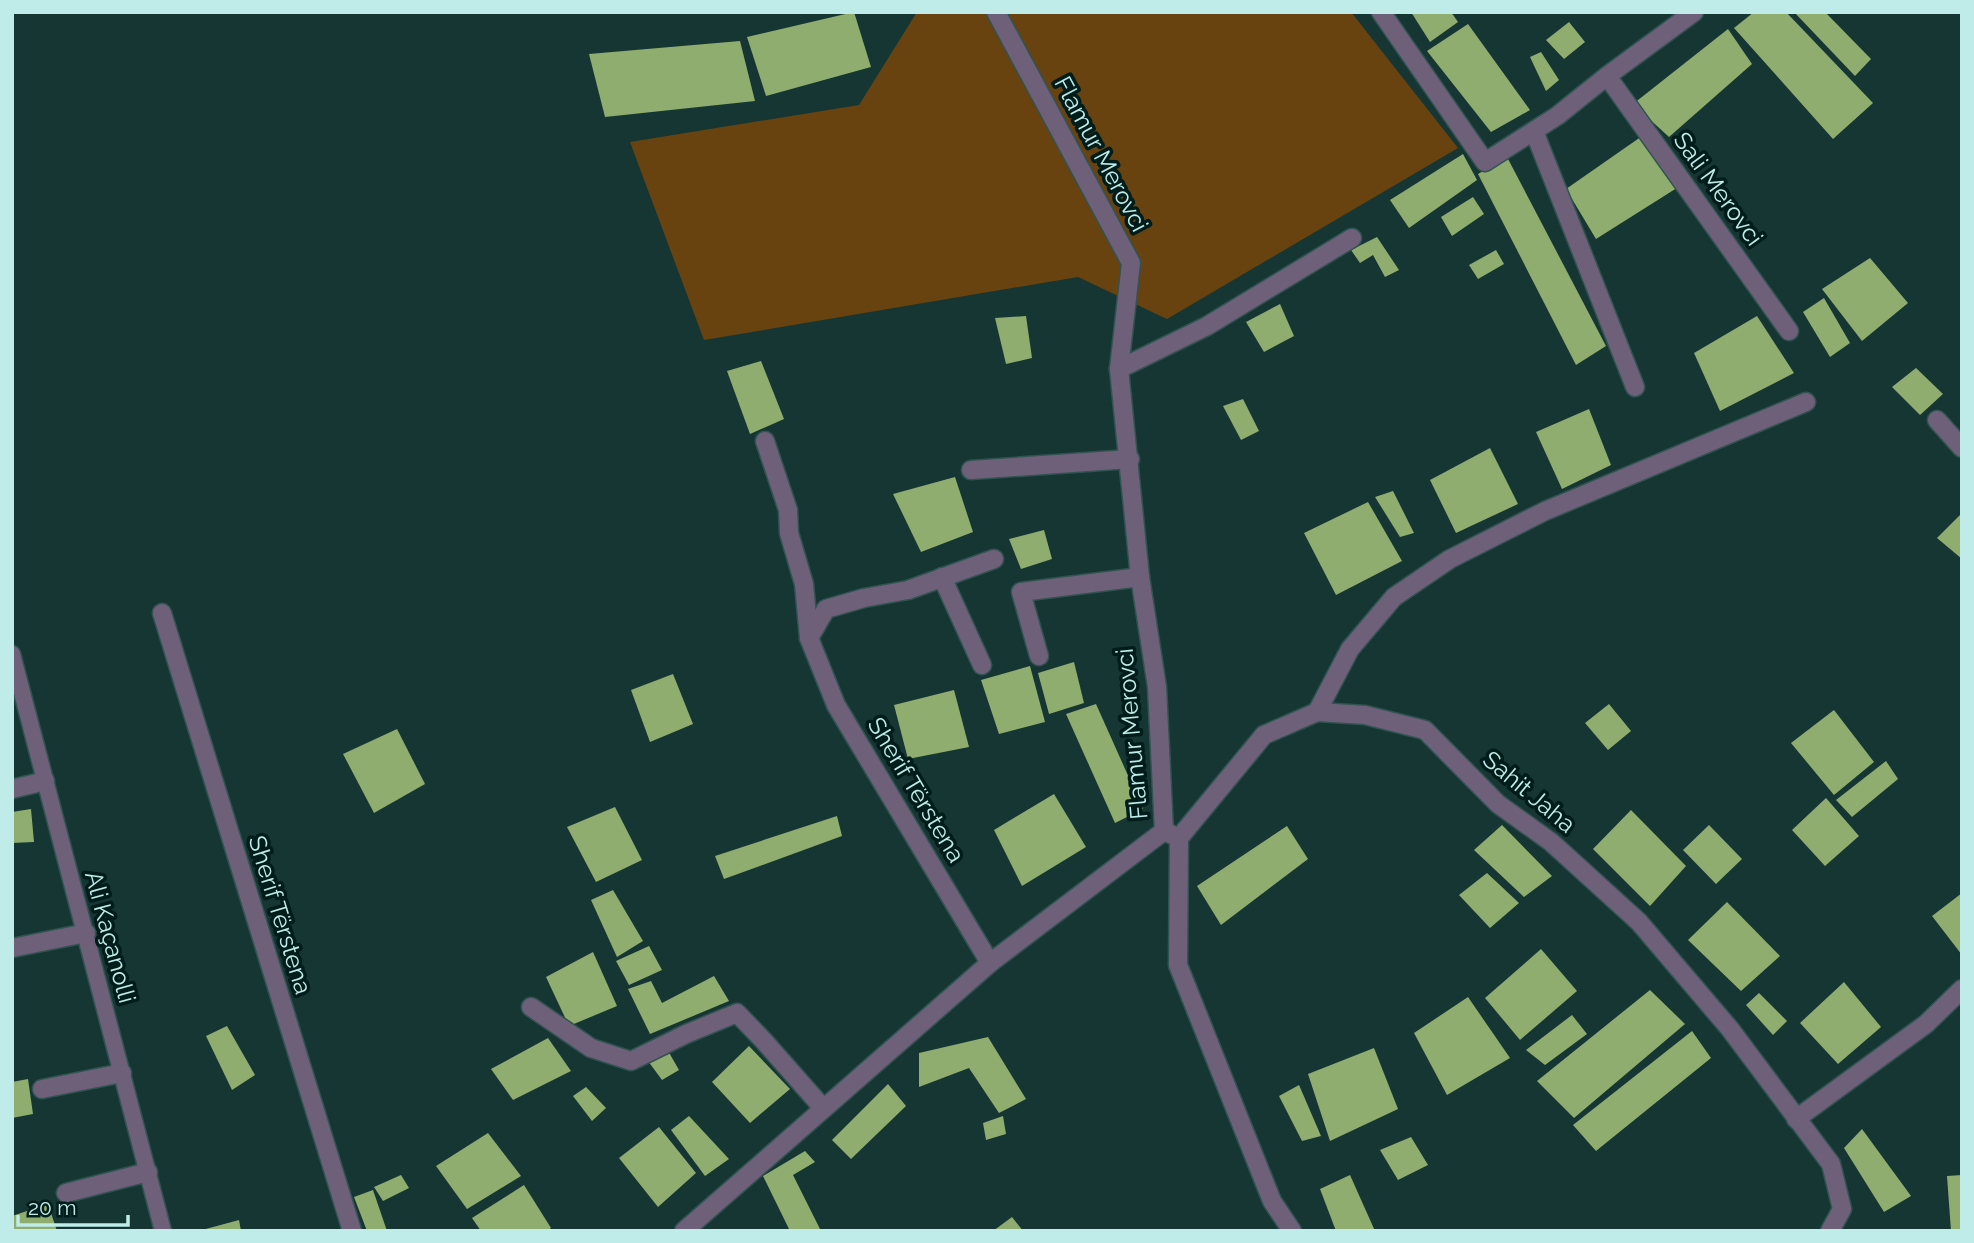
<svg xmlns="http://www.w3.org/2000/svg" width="1974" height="1243" font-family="Raleway,sans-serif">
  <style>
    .green { fill: #684310 }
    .building { fill: #8fad6e }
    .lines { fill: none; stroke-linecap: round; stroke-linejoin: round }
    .service-casing { stroke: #315351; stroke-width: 19 }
    .minor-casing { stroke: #315351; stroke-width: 21 }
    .tertiary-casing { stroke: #315351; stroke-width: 21 }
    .service { stroke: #6e6079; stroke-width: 16 }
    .minor { stroke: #6e6079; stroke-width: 18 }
    .tertiary { stroke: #6e6079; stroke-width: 18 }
    .labels { text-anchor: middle; stroke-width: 7; stroke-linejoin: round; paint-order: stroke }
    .street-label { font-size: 24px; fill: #bfece8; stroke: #001d1b }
  </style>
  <rect width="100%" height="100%" fill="#163634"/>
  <path class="green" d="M917 12H1351L1458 148 1167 319 1078 277 704 340 630 142 859 105Z"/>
  <g class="building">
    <path d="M854 12 871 67 766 96 747 37Z"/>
    <path d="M1411 12H1451L1458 22 1430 42Z"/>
    <path d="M1754 12H1786L1873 103 1833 139 1734 28Z"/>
    <path d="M1794 12H1825L1871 59 1855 76Z"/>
    <path d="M1569 22 1585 42 1564 59 1546 40Z"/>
    <path d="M1468 24 1530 110 1491 132 1427 51Z"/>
    <path d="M1728 29 1752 64 1669 137 1633 104Z"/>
    <path d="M740 41 755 101 605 117 589 54Z"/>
    <path d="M1541 52 1559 80 1546 91 1530 57Z"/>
    <path d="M1645 134 1680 186 1596 239 1566 189Z"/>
    <path d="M1463 154 1477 180 1409 228 1390 200Z"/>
    <path d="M1507 157 1606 346 1576 365 1478 174Z"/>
    <path d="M1473 197 1484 214 1452 236 1441 217Z"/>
    <path d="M1377 237 1399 270 1385 277 1373 255 1360 263 1351 250Z"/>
    <path d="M1496 250 1504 264 1478 279 1469 265Z"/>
    <path d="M1870 258 1908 303 1862 341 1822 289Z"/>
    <path d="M1824 298 1850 343 1830 357 1803 312Z"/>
    <path d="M1280 304 1294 336 1264 352 1246 322Z"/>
    <path d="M1026 316 1032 358 1006 364 995 318Z"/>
    <path d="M1757 316 1794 373 1720 411 1694 353Z"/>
    <path d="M761 361 784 419 750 434 727 371Z"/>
    <path d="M1916 368 1943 394 1920 415 1892 387Z"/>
    <path d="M1243 399 1259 431 1241 440 1223 406Z"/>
    <path d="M1589 409 1611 465 1562 489 1536 432Z"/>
    <path d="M1490 448 1518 504 1456 533 1430 480Z"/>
    <path d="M955 477 973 532 921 552 893 494Z"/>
    <path d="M1393 491 1414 533 1400 537 1375 497Z"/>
    <path d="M1368 502 1402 561 1336 595 1304 533Z"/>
    <path d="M1962 513V559L1937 538Z"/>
    <path d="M1044 530 1052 559 1021 569 1009 539Z"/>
    <path d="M1074 662 1084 703 1049 714 1038 673Z"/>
    <path d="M1030 666 1045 722 999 734 981 680Z"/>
    <path d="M673 674 693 724 650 742 631 690Z"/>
    <path d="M954 690 969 747 908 759 894 705Z"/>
    <path d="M1096 704 1143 809 1115 823 1066 714Z"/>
    <path d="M1609 704 1631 731 1608 750 1585 723Z"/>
    <path d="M1834 710 1874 762 1834 795 1791 743Z"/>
    <path d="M397 729 425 784 374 813 343 754Z"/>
    <path d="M1886 761 1898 779 1852 817 1836 800Z"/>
    <path d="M1054 794 1086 847 1022 886 994 830Z"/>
    <path d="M1826 798 1859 836 1825 866 1792 830Z"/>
    <path d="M615 807 642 860 596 882 567 827Z"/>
    <path d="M31 809 34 842 12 843V812Z"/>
    <path d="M1631 810 1686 866 1650 906 1593 849Z"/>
    <path d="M837 816 842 836 724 879 715 856Z"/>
    <path d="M1502 825 1552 876 1524 897 1474 850Z"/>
    <path d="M1709 825 1742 859 1716 884 1683 850Z"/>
    <path d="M1287 826 1308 859 1221 925 1197 886Z"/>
    <path d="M1487 873 1519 903 1490 928 1459 895Z"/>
    <path d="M613 890 643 941 617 957 591 900Z"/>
    <path d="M1962 893V955L1932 916Z"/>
    <path d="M1727 902 1780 956 1741 991 1688 940Z"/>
    <path d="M649 946 662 970 629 985 616 961Z"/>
    <path d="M1541 949 1577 991 1520 1040 1485 998Z"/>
    <path d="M593 952 617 1006 569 1026 546 977Z"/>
    <path d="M714 976 729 1001 650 1034 628 989 651 981 662 1003Z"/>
    <path d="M1844 982 1881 1027 1838 1064 1800 1023Z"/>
    <path d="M1650 990 1685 1024 1574 1118 1537 1081Z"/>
    <path d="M1759 993 1787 1021 1773 1035 1746 1005Z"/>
    <path d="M1468 997 1510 1058 1447 1095 1414 1033Z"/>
    <path d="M1572 1015 1587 1034 1545 1065 1526 1050Z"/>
    <path d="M227 1026 255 1075 232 1090 206 1036Z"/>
    <path d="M1692 1031 1711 1058 1596 1151 1573 1125Z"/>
    <path d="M988 1037 1026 1099 999 1113 969 1068 919 1087V1053Z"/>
    <path d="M548 1038 571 1071 513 1100 491 1069Z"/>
    <path d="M749 1046 790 1089 750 1123 712 1082Z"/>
    <path d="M1374 1048 1398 1109 1330 1141 1308 1074Z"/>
    <path d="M667 1049 679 1070 662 1080 648 1061Z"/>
    <path d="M28 1079 33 1114 12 1118V1082Z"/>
    <path d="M888 1084 906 1106 851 1159 832 1140Z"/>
    <path d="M1299 1085 1321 1136 1302 1141 1279 1096Z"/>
    <path d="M586 1087 606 1108 592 1121 573 1096Z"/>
    <path d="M689 1116 729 1159 705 1176 671 1130Z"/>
    <path d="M1003 1116 1006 1134 986 1140 983 1123Z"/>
    <path d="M659 1127 696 1173 658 1207 619 1158Z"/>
    <path d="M1862 1129 1911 1196 1884 1212 1844 1148Z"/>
    <path d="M488 1133 521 1176 467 1209 436 1166Z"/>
    <path d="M1411 1137 1428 1165 1398 1180 1380 1150Z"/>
    <path d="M805 1151 815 1162 793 1175 821 1231H790L763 1176Z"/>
    <path d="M401 1175 409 1188 383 1201 374 1187Z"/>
    <path d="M1350 1175 1375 1231H1336L1320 1189Z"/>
    <path d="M1962 1175V1231H1951L1947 1176Z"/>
    <path d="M524 1185 551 1228 547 1231H481L472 1218Z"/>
    <path d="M373 1190 387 1231H367L354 1197Z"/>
    <path d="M48 1204 57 1231H12V1216Z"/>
    <path d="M1012 1217 1023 1231H993Z"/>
    <path d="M239 1220 241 1231H202V1230Z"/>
  </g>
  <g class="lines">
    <g class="service-casing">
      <path id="service" d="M12 654 163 1231"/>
    </g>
    <g class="minor-casing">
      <g id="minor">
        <path d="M1381 12 1485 162 1557 116 1607 76 1694 12"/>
        <path d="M1607 76 1789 331"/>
        <path d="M1534 131 1635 387"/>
        <path d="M1119 369 1207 326 1352 238"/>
        <path d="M1937 420 1962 448"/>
        <path d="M765 441 788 510 789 533 804 584 809 638"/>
        <path d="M971 470 1130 459"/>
        <path d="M942 577 982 665"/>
        <path d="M162 613 352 1231"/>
        <path d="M1039 656 1021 592 1140 577"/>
        <path d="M1317 712 1350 649 1394 597 1450 559 1545 511 1806 402"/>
        <path d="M12 789 45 781"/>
        <path d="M1179 838 1264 735 1317 712 1365 715 1425 730 1498 804 1551 842 1639 922 1730 1029 1831 1164 1842 1209 1830 1231"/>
        <path d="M12 948 86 933"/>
        <path d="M990 963 836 705 809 638 826 609 864 598 908 590 994 559"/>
        <path d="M531 1007 591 1048 631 1061 686 1034 737 1013 763 1040 823 1108"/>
        <path d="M42 1089 122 1073"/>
        <path d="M1796 1119 1926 1024 1962 989"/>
        <path d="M66 1193 148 1172"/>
        <path d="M684 1231 990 963 1164 831"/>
      </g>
    </g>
    <g class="tertiary-casing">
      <path id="tertiary" d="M996 12 1131 263 1119 369 1140 577 1157 687 1164 831 1179 838 1178 965 1272 1201 1292 1231"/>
    </g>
    <use href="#service" class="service"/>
    <use href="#minor" class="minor"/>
    <use href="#tertiary" class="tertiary"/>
  </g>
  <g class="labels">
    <g class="street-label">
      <text transform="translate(1101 154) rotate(62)" y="8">Flamur Merovci</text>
      <text transform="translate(1718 189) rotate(54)" y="8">Sali Merovci</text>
      <text transform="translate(1132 734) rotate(-95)" y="8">Flamur Merovci</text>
      <text transform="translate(916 790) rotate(59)" y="8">Sherif Tërstena</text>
      <text transform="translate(1529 792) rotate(40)" y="8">Sahit Jaha</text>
      <text transform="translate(280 915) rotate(73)" y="8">Sherif Tërstena</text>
      <text transform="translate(110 937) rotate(75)" y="8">Ali Kaçanolli</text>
    </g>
  </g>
  <rect width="1974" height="1243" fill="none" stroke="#bfece8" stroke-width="28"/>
  <path d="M18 1215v10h110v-10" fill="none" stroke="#bfece8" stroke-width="3.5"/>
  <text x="28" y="1215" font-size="21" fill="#bfece8" stroke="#001d1b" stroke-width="5" paint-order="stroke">20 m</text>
</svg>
